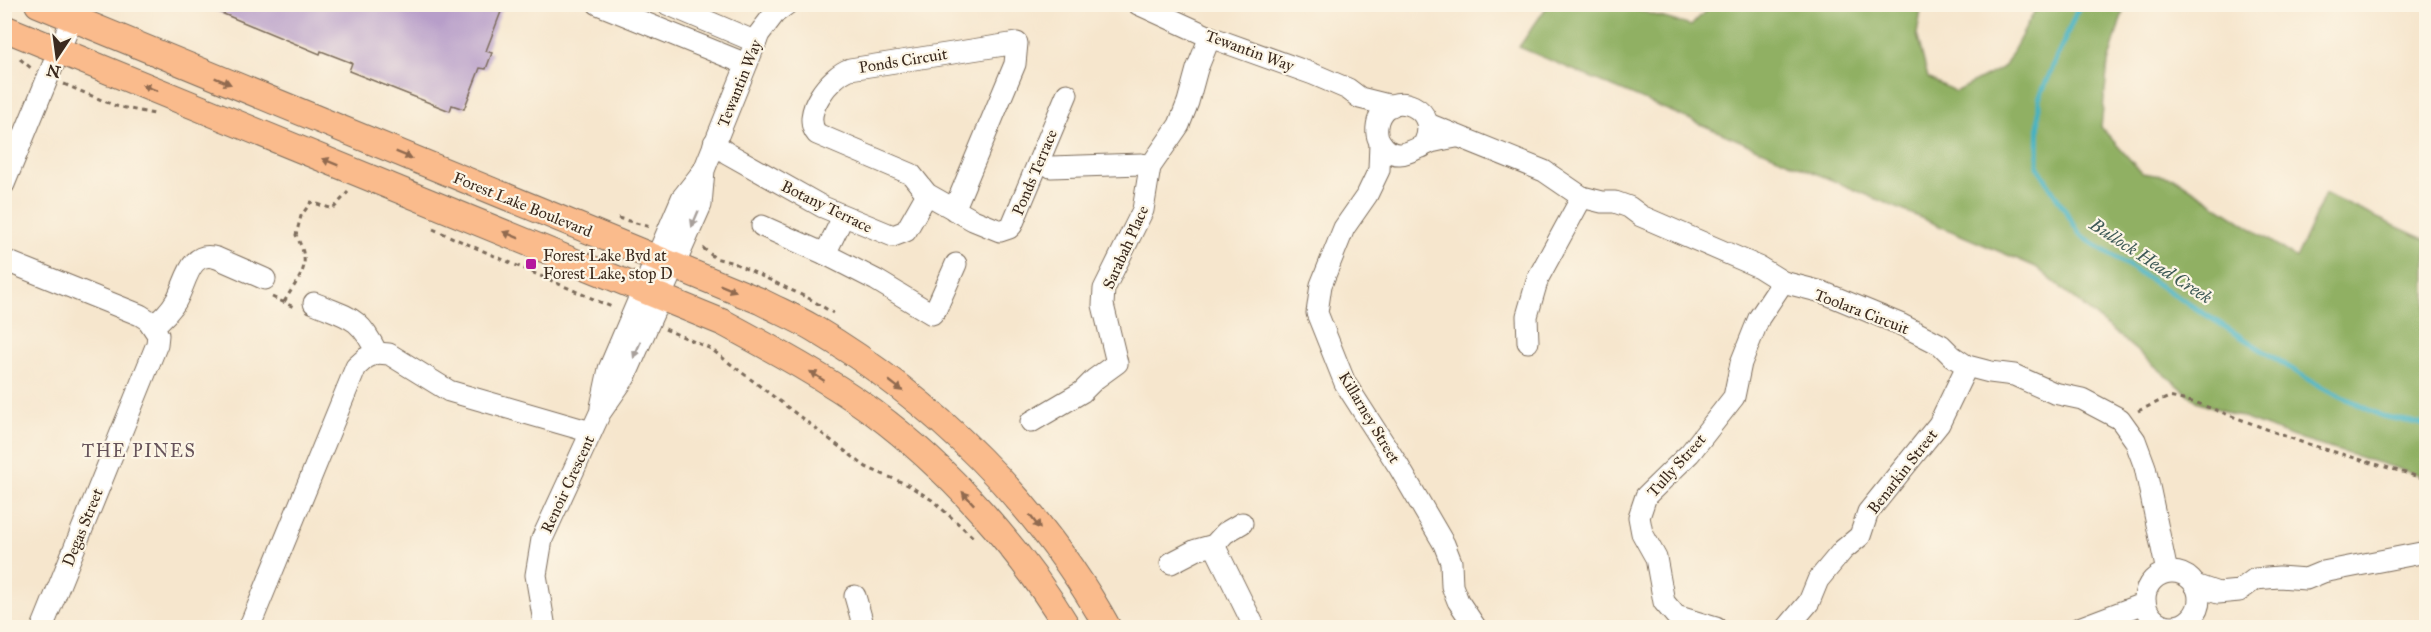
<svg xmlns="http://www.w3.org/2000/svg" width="2431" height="632" font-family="'IM FELL Great Primer',serif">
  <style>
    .forest { fill: #90b064; stroke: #666d41; stroke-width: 1.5 }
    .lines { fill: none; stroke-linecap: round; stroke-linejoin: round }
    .stream { stroke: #45b2c2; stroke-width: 5 }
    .building { fill: #b79ec9 }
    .minor-casing { stroke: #7c6c5b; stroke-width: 23 }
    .major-casing { stroke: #7c6c5b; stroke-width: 28 }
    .path { stroke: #7c6c5b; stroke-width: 3; stroke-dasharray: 4.5 4.5; stroke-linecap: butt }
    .minor { stroke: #fff; stroke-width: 21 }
    .major { stroke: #fabb8c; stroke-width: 26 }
    .oneway { fill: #916b50 }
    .oneway2 { fill: #a79f9a }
    .poi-dot { fill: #b5179e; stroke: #fcf5e5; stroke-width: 2 }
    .labels { text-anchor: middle; stroke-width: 4.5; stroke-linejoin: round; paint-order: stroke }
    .street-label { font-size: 16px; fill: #3b2a1e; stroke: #fcf5e5 }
    .poi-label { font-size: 16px; fill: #3b2a1e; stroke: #fcf5e5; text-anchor: start }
    .water-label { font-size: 18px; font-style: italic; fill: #3e5a57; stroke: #fcf5e5 }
    .neighbourhood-label { font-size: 18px; letter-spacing: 1.5px; fill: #66535a; stroke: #fcf5e5 }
  </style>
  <rect width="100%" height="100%" fill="#fcf5e5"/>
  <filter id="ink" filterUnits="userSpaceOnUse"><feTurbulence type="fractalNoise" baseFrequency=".0167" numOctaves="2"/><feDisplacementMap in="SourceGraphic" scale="12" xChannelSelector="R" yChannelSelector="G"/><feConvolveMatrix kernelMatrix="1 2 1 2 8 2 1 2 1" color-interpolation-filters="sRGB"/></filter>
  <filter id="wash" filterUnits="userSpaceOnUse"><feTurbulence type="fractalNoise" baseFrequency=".008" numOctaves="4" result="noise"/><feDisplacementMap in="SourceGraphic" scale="24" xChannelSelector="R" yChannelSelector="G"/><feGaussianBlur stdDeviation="1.35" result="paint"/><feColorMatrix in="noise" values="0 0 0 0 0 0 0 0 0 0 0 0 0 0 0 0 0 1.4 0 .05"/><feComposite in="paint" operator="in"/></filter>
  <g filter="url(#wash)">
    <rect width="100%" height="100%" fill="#f6e6cd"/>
    <path class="forest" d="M1548 5H1632L1631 8 1691 26 1711 5H1922L1917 34 1928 78 1956 92 2005 66 2038 5H2125L2108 63 2101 127 2142 173 2175 178 2296 258 2325 194 2426 240V477L2302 440 2197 401 2036 267 1519 47Z"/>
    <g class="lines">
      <path class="stream" d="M2080 4 2039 99 2038 167 2081 236 2314 383 2382 416 2426 425"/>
    </g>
    <g id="blocks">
      <path class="building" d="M504 4 486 51 492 53 486 69 480 68 464 109 452 105 450 111 349 71 352 63 321 51 320 54 202 5Z"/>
    </g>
  </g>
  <g filter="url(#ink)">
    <use href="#blocks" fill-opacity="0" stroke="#7c6c5b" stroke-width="1.5"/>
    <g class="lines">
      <g class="minor-casing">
        <g id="minor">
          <path d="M598 4 746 64"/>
          <path d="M667 4 756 42"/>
          <path d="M1138 4 1210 37 1313 74 1348 89 1360 98 1392 106"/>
          <path d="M1428 124 1544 171 1582 197 1602 202H1615L1629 207 1641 216 1759 267 1783 282 1822 292 1902 325 1941 345 1952 356 1967 366 1990 372 2014 375 2054 393 2082 399 2120 419 2135 440 2145 467 2167 572"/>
          <path d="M1380 142 1379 170 1367 195 1344 228 1321 285 1317 313 1345 383 1399 467 1444 544 1451 562 1452 586 1458 601 1476 628"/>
          <path d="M714 143 727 153 823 207 893 236 906 231 927 194"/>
          <path d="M1422 147C1446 109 1389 85 1378 121 1376 129 1376 137 1381 143 1395 164 1412 150 1429 143 1437 140 1447 139 1456 137"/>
          <path d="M1051 167 1141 164 1150 167"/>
          <path d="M4 184 72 19"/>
          <path d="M954 210 1015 64 1017 43 850 69C830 76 800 114 817 134L911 174 927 194 973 220 1000 231 1009 228 1012 225 1067 94"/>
          <path d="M762 226 825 254 876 280 932 314 936 309 956 264"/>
          <path d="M825 254 843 217"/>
          <path d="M4 260 140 315 148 320 158 335 157 344 42 628"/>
          <path d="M314 303C350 318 359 316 377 353"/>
          <path d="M153 326C162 319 170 311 176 301 187 282 189 249 217 258L265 279"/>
          <path d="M1528 342 1527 316 1538 278 1582 197"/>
          <path d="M601 407 609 369 682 198 704 170"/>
          <path d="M1031 422 1082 392 1095 379 1117 363 1103 305 1104 289 1143 210 1150 167 1179 125 1188 102 1197 69 1210 37"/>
          <path d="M1214 545 1255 628"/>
          <path d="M1171 563 1196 550 1214 545 1225 533 1242 523"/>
          <circle cx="2172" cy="599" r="27"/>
          <path d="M2195 585 2218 593 2239 591 2255 579 2279 577 2306 579 2323 572 2426 552"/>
          <path d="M855 596 864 628"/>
          <path d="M249 628 356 367 366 358 377 353 389 354 449 391 591 432"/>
          <path d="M545 628 536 575 542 539 600 413 625 377 701 205 704 170 759 34 775 13 787 4"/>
          <path d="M1716 628 1676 616 1664 602 1656 558 1642 533 1639 517 1646 496 1690 453 1734 397 1741 363 1759 318 1783 282"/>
          <path d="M1787 628 1809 602 1818 580 1843 550 1860 536 1868 512 1939 424 1967 366"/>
          <path d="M2079 628 2145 603"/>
        </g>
      </g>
      <g class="major-casing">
        <g id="major">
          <path d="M38 4 760 301C777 310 796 318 813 328 933 399 1040 505 1108 628"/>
          <path d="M4 28 724 323C774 350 826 378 873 412 947 467 1020 548 1068 628"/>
        </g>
      </g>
      <g class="path">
        <path d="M20 59 31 68"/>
        <path d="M64 84 116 106 154 114"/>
        <path d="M618 218 650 227"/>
        <path d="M433 229 614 308"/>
        <path d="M703 248 715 258 734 263 810 299 833 313"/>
        <path d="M272 297 296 308"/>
        <path d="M284 302C301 273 313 268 296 235L301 216 311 202 333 209 348 192"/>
        <path d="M665 329 711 349 866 467 908 485 932 500 973 537"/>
        <path d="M2138 411 2169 397 2197 403 2301 442 2426 479"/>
      </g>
      <use href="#minor" class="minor"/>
      <use href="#major" class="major"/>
    </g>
    <defs><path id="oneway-solid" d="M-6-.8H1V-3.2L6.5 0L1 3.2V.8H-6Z" transform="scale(1.5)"/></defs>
    <g class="oneway">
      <use href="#oneway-solid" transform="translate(223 81) rotate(22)"/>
      <use href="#oneway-solid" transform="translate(150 88) rotate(-158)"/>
      <use href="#oneway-solid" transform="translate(404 155) rotate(22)"/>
      <use href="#oneway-solid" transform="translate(330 162) rotate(-158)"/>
      <use href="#oneway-solid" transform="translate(511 235) rotate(-158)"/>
      <use href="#oneway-solid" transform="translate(728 288) rotate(22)"/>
      <use href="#oneway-solid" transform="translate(817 376) rotate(-147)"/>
      <use href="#oneway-solid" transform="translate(896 386) rotate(38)"/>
      <use href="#oneway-solid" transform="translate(968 498) rotate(-133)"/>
      <use href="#oneway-solid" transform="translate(1035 522) rotate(53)"/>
    </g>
    <g class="oneway2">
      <use href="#oneway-solid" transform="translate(695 219) rotate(113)"/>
      <use href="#oneway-solid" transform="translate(637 350) rotate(114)"/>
    </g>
  </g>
  <rect class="poi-dot" x="525" y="258" width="12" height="12" rx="3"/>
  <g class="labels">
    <g class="street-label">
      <text transform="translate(1250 50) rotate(20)" y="6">Tewantin Way</text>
      <text transform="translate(903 60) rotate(-9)" y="6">Ponds Circuit</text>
      <text transform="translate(739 83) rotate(-68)" y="6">Tewantin Way</text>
      <text transform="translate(1034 172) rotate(-67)" y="6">Ponds Terrace</text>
      <text transform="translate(523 204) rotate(22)" y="6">Forest Lake Boulevard</text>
      <text transform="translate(827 206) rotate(26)" y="6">Botany Terrace</text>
      <text transform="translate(1125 247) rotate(-66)" y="6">Sarabah Place</text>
      <text transform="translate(1862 311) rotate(21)" y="6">Toolara Circuit</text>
      <text transform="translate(1370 417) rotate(59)" y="6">Killarney Street</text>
      <text transform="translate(1676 465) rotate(-48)" y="6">Tully Street</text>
      <text transform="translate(1902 471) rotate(-52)" y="6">Benarkin Street</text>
      <text transform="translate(567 484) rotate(-65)" y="6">Renoir Crescent</text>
      <text transform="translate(82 527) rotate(-68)" y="6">Degas Street</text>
    </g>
    <g class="poi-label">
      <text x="543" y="261">Forest Lake Bvd at<tspan x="543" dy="18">Forest Lake, stop D</tspan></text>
    </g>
    <g class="water-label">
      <text transform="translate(2151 261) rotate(33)" y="6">Bullock Head Creek</text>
    </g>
    <g class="neighbourhood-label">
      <text x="139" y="457">THE PINES</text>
    </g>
  </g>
  <rect width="2431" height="632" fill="none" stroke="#fcf5e5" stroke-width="24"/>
  <g transform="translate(57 57) rotate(193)" stroke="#fcf5e5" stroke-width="4.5" paint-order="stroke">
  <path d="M0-4.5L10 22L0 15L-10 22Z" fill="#3b2a1e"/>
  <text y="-9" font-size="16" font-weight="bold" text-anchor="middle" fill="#3b2a1e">N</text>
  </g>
</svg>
